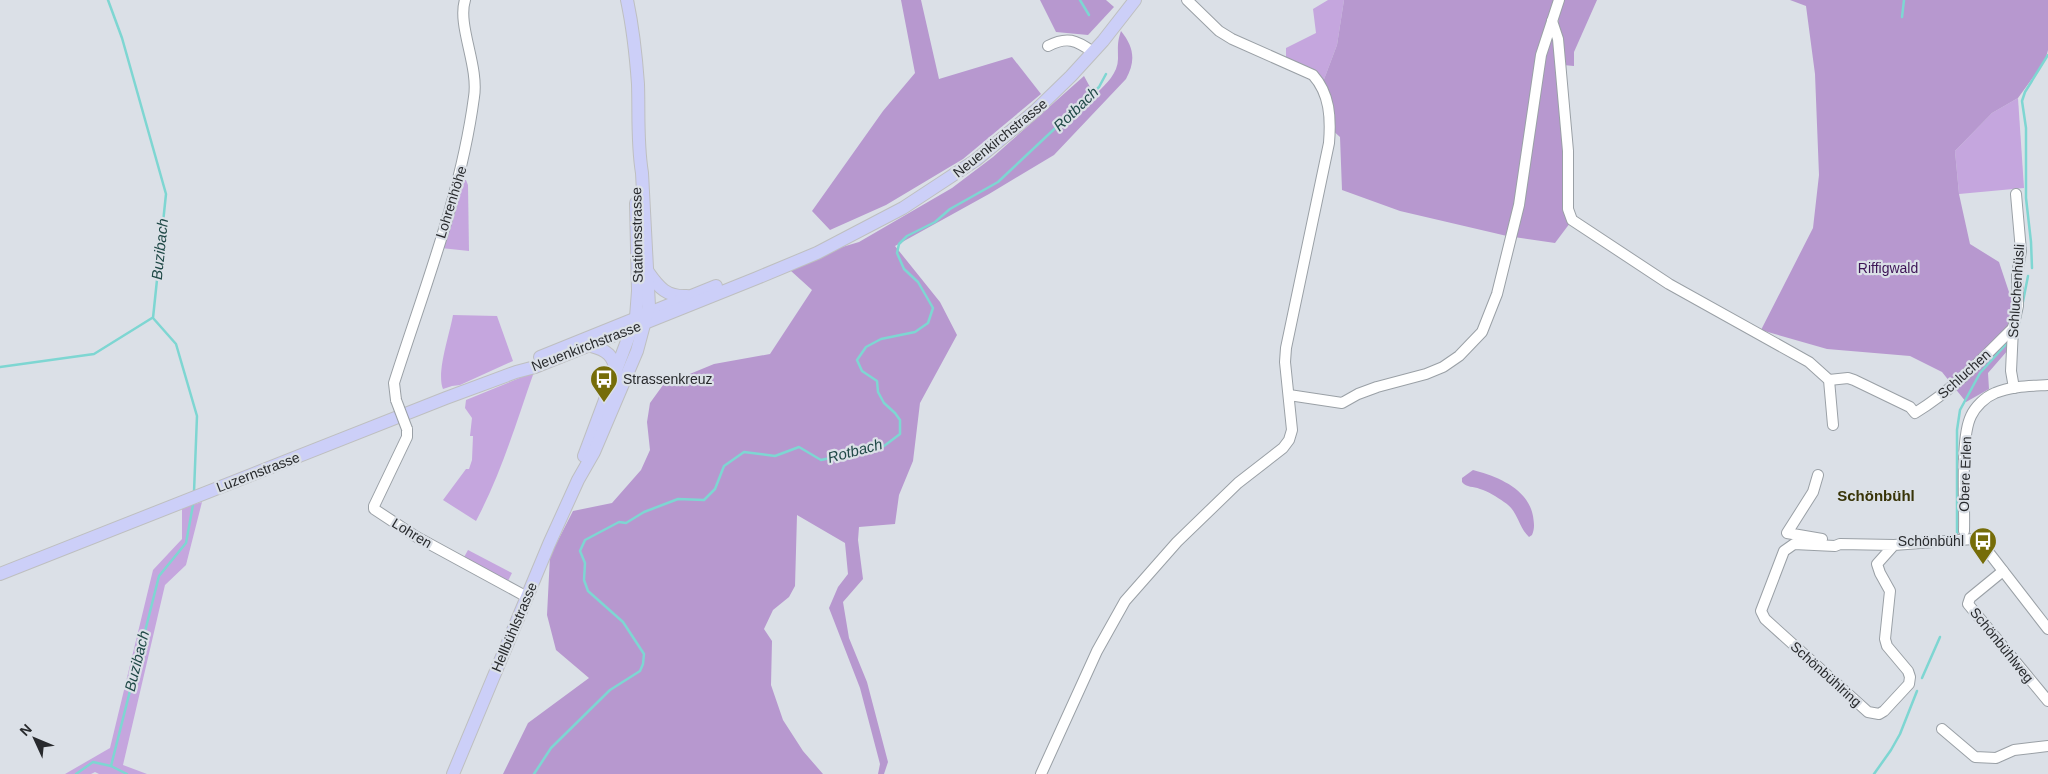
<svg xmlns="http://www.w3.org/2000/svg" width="2048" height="774" font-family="Arial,sans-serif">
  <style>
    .green { fill: #c5a6de }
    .forest { fill: #b798cf }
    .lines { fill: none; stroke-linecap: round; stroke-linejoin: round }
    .stream { stroke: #7ed6d2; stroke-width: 2.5 }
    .minor-casing { stroke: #9aa0a6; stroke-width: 12 }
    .major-casing { stroke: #bebfc0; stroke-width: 14 }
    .minor { stroke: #fff; stroke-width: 10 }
    .major { stroke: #cccff8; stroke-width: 12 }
    .minor-bridge-casing { stroke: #9aa0a6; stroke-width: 12; stroke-linecap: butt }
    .minor-bridge { stroke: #fff; stroke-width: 10 }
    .labels { text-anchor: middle; stroke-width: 4.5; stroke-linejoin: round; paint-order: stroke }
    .street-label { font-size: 14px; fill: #282a2d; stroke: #dbe0e7 }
    .park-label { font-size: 14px; fill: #3d1456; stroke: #dbe0e7 }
    .poi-label { font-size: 14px; fill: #282a2d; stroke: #dbe0e7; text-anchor: start }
    .water-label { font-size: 15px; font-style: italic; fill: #204947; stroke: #dbe0e7 }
    .neighbourhood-label { font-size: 15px; font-weight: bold; fill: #383408; stroke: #dbe0e7 }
  </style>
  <rect width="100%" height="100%" fill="#dbe0e7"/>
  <g class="green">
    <path d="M1328 0H1344L1337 45 1323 82 1286 61V48L1316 33 1313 9Z"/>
    <path d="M2018 98 2024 188 1959 194 1955 151 1992 113Z"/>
    <path d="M462 180H466L468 185 469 251 441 248Z"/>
    <path d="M453 315 497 316 513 361 460 385 452 386 443 389C436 373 450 333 453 315Z"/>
    <path d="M534 372C516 423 501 474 476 521L443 500 466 469H469L472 460 473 436H470L472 418 465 408 466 400Z"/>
    <path d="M202 502 186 565 165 585 123 765 147 774H99L95 772 91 774H65L110 748 153 570 182 539V508Z"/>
    <path d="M468 550 512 573 507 583 463 559Z"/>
  </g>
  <g class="forest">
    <path d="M901 0H921L939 79 1012 57 1041 94 963 159 886 205 830 230 812 211 883 111 915 73Z"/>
    <path d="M1040 0H1106L1114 7 1088 35 1056 32Z"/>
    <path d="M1344 0H1557L1555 37 1570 223 1555 243 1507 236 1400 211 1342 190 1340 137 1331 129 1323 82 1337 45Z"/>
    <path d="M1562 0H1597L1574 52V66L1563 65C1558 38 1556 27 1562 0Z"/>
    <path d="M1790 0H2048V50L2045 61 2018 98 1992 113 1955 151 1959 194 1970 244 1999 262 2014 307 2008 350 1988 373 1989 389 1966 402 1942 372 1910 356 1827 349 1761 330 1813 228 1819 175 1815 74 1806 6Z"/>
    <path d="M1121 31C1134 47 1136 61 1126 79L1054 155 989 194 895 246 940 302 957 335 920 403 913 461 899 495 895 524 859 527 858 540 863 579 843 602 849 638 867 682 888 762 884 774H878L880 764 860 688 829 608 838 587 848 574 845 543 797 515 795 586 789 597 773 610 764 629 772 641 771 685 783 720 803 751 823 774H503L528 723 589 678 556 650 547 615 550 556 573 511 612 503 641 470 650 450 647 422 650 403 663 385 714 364 770 354 812 290 791 271 839 248 859 242 952 188 993 157 1084 76 1090 87 1097 93C1106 84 1118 73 1118 59 1118 48 1117 42 1121 31Z"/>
    <path d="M1473 470C1496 476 1528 488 1533 516 1534 523 1535 528 1532 535L1529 537C1518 527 1518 510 1504 502 1497 497 1488 491 1480 489 1473 486 1467 488 1462 482V478Z"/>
  </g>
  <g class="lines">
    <g class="stream">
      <path d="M108 0 122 38 166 194 153 318 176 344 197 416 194 492"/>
      <path d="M1080 0 1089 15"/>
      <path d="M1902 17 1904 0"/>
      <path d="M2032 268 2031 242 2026 198V128L2022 101 2025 92 2048 55"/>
      <path d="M2018 327 2028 276"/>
      <path d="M0 367 94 354 152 318"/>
      <path d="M1957 533V430L1960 410 1980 373 2009 341"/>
      <path d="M1922 678 1940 637"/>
      <path d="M111 766 159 576 186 543 193 505"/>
      <path d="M76 774 93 762 111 766 127 774"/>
      <path d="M534 774 551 748 610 690 640 671 643 664 644 654 623 622 588 591 584 580 585 563 580 551 585 540 619 522 626 523 644 512 678 499 704 500 715 489 724 466 744 452 775 456 799 447 821 460 884 446 900 434V420L895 413 884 403 878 392 877 381 862 371 857 360 866 347 881 339 915 332 928 323 933 308 918 282 904 269 897 253 899 244 907 236 935 222 950 209 998 182 1099 87 1106 74"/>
      <path d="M1874 774 1891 750 1900 734 1917 691"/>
    </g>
    <g class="minor-casing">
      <g id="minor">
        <path d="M1552 21 1558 39 1568 151V209L1572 220 1669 284 1809 362 1829 380 1833 425"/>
        <path d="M1048 46C1067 36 1076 40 1093 52"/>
        <path d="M1829 380 1848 378 1854 380 1910 407 1915 413C1954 389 1981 360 2013 328"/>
        <path d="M2014 388 2011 371 2013 328 2018 306 2017 275 2021 251 2016 194"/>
        <path d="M1289 395 1342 403 1358 394 1377 387 1426 374 1443 367 1459 356 1482 332 1497 294 1519 205 1541 55 1559 0"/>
        <path d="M396 400 394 383C424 289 461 195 474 97 479 66 457 25 465 0"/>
        <path d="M407 429V437L374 506V509L415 536 527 597"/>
        <path d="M1818 475 1813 492 1787 533 1822 539"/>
        <path d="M1964 531C1965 504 1960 438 1971 416 1975 407 1985 397 1995 393 2011 386 2031 386 2048 385"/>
        <path d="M1894 545 1877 564 1880 573 1890 591 1885 639 1887 646 1908 671 1910 677 1909 684 1884 711 1879 714 1868 712 1765 619 1761 611 1784 551 1794 544 1835 546 1840 544 1894 545 1973 539 1983 545 2048 629"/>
        <path d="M2003 571 1970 598 1968 604 2048 701"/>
        <path d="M1942 729 1975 757 1996 758 2014 750 2048 746"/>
        <path d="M1041 774 1097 651 1125 601 1177 542 1238 483 1283 448 1289 440 1292 430 1285 362 1286 348 1329 143C1331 118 1330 94 1313 75L1232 39 1219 31 1187 0"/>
      </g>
    </g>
    <g class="major-casing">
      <g id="major">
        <path d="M648 272C659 288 667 297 687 296"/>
        <path d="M591 346C607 350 614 356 616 372"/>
        <path d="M540 357 716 286"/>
        <path d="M584 456 636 317 638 291 636 203"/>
        <path d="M0 574 446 398 516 372 535 367 757 278 817 253 903 208 976 160 1035 111 1071 76 1103 41 1135 0"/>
        <path d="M453 774 549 544 578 480 594 452 637 351 649 306 642 173C637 143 639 114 638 84 636 56 633 28 627 0"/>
      </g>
    </g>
    <use href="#minor" class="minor"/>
    <use href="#major" class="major"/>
    <g class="minor-bridge-casing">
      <path id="minor-bridge" d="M396 400 407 429"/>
    </g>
    <use href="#minor-bridge" class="minor-bridge"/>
  </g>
  <defs>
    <g id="bus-pin" transform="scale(1.4375)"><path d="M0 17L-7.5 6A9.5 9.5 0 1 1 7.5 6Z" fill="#766d09" stroke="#dbe0e7"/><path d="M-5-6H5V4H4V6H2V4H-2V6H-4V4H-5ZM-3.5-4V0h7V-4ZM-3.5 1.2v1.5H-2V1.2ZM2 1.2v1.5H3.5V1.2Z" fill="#fff"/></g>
  </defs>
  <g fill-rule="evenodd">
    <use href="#bus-pin" x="604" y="379"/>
    <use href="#bus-pin" x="1983" y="541"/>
  </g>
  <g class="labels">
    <g class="street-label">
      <text transform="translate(1000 138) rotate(-39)" y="5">Neuenkirchstrasse</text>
      <text transform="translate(451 202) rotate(-73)" y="5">Lohrenhöhe</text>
      <text transform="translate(637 235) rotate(-91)" y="5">Stationsstrasse</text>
      <text transform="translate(2016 291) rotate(-86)" y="5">Schluchenhüsli</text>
      <text transform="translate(586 346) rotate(-21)" y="5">Neuenkirchstrasse</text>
      <text transform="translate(1964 374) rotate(-42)" y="5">Schluchen</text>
      <text transform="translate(258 472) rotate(-21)" y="5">Luzernstrasse</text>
      <text transform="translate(1965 474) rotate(-88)" y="5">Obere Erlen</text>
      <text transform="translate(412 533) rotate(31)" y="5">Lohren</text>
      <text transform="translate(514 627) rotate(-67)" y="5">Hellbühlstrasse</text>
      <text transform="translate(2002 645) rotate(51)" y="5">Schönbühlweg</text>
      <text transform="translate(1826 674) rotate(42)" y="5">Schönbühlring</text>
    </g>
    <g class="park-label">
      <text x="1888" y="273">Riffigwald</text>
    </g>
    <g class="poi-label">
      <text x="623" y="384">Strassenkreuz</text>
      <text x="1964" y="546" text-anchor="end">Schönbühl</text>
    </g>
    <g class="water-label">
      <text transform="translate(1076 109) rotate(-44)" y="5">Rotbach</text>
      <text transform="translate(160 249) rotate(-84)" y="5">Buzibach</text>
      <text transform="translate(855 451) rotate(-15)" y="5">Rotbach</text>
      <text transform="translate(137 661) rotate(-76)" y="5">Buzibach</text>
    </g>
    <g class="neighbourhood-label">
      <text x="1876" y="501">Schönbühl</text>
    </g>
  </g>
  <g transform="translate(35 739) rotate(314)" stroke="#dbe0e7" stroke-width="4" paint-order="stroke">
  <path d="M0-4L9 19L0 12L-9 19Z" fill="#282a2d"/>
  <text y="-8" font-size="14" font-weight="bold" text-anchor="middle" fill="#282a2d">N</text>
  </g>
</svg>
